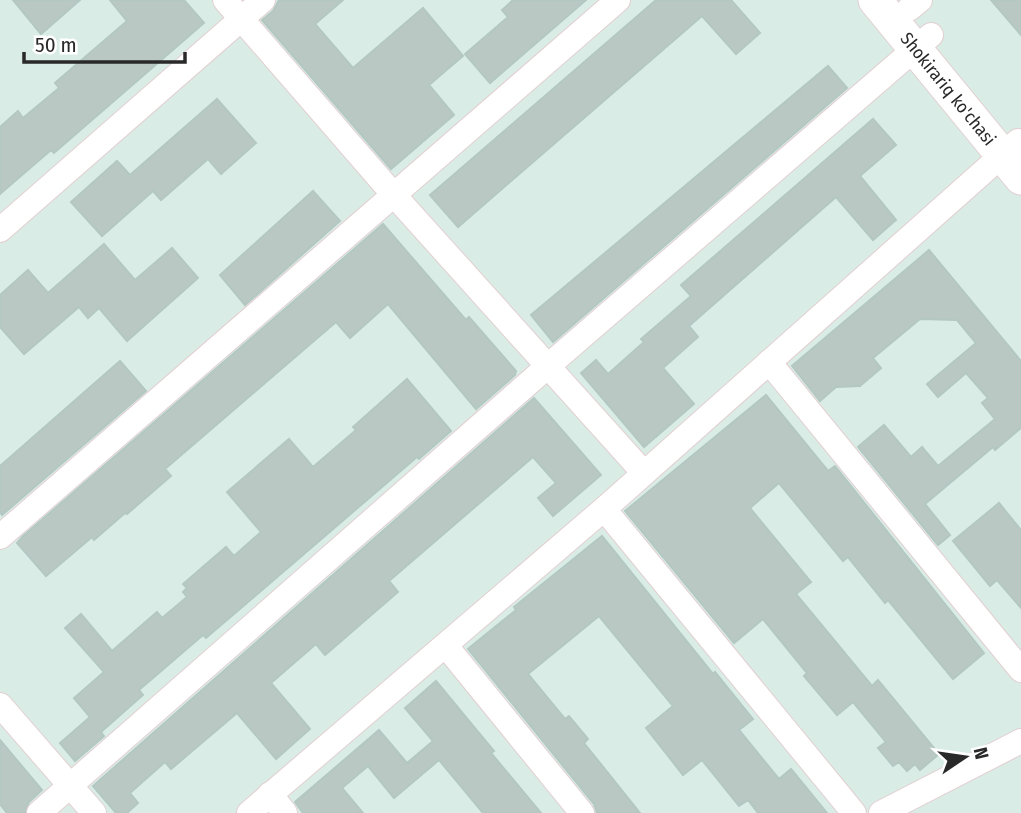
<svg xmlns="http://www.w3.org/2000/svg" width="1021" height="813" font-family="'Fira Sans Condensed',sans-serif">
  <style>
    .building { fill: #bac8c3; stroke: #b3c8c2; stroke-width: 2 }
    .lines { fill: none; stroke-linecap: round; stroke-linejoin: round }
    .street-casing { stroke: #e3cfd1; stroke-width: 26 }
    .secondary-casing { stroke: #e3cfd1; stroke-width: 35 }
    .street { stroke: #fff; stroke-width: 24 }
    .secondary { stroke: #fff; stroke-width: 33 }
    .labels { text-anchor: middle; stroke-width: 5; stroke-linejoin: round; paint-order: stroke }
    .street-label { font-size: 18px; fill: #292929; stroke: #fff }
  </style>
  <rect width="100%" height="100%" fill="#daece6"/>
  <g class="building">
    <path d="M13 0H80L41 34Z"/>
    <path d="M110 0H184L204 23 54 153 51 150 0 194V127L18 111 23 118 59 88 55 83 127 21Z"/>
    <path d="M279 0H343L315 24 353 68 423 8 463 56 429 85 454 115 391 169 262 20 273 11Z"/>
    <path d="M513 0H586L490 83 465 54 508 17 502 10Z"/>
    <path d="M656 0H731L760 33 736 54 702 16 458 227 430 195Z"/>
    <path d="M991 0H1021V35Z"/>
    <path d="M828 66 847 88 553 342 531 315Z"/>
    <path d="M217 99 256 143 221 174 208 159 161 200 153 191 102 236 71 202 117 161 130 175Z"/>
    <path d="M873 119 896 145 860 176 896 220 873 240 836 197 689 326 698 337 663 368 694 404 644 447 581 373 596 360 608 374 644 342 641 339 691 296 681 285Z"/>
    <path d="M313 191 340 221 245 305 220 275Z"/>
    <path d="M383 224 466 320 469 317 516 371 515 375 476 409 388 304 350 338 336 322 165 469 171 476 127 514 125 513 94 540 92 537 46 576 17 543 22 537Z"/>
    <path d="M104 244 135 280 172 248 198 278 127 341 99 308 88 318 79 307 24 354 0 327V295L28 270 48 293Z"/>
    <path d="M929 250 1021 361V428L995 450 993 447 925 504 950 535 938 545 858 447 884 425 911 457 922 447 938 466 995 419 982 403 988 398 966 373 938 397 927 384 976 343 957 320 920 319 873 358 881 368 860 386 836 387 820 401 792 366Z"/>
    <path d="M120 361 146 391 2 515 0 512V466Z"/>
    <path d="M407 379 451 431 419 459 417 457 206 638 203 635 139 690 143 695 101 732 104 736 75 761 60 743 90 717 74 698 104 672 65 628 81 614 112 651 157 612 162 618 187 597 183 592 187 588 183 584 226 547 234 556 261 532 227 492 289 439 313 467 356 430 353 427Z"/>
    <path d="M766 395 828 471 835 466 984 653 953 679 888 600 885 603 848 557 843 561 779 483 750 508 811 582 796 594 872 686 878 680 939 754 920 770 915 764 907 771 899 762 893 766 878 748 886 742 853 702 837 715 804 676 807 673 763 619 734 643 625 511Z"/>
    <path d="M534 398 601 475 553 516 538 498 556 483 533 457 389 581 398 592 325 655 316 644 271 683 310 729 276 759 237 713 171 769 165 762 130 793 138 803 127 813H116L93 786Z"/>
    <path d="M999 503 1021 530V608L997 580 990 586 953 541Z"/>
    <path d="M602 536 713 674 715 672 753 719 739 730 779 779 791 769 827 813H758L748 800 739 806 702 760 683 775 646 728 673 706 599 616 528 674 565 719 569 716 588 739 584 743 640 813H597L594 804 468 649 516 610 514 607Z"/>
    <path d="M436 681 494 751 491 753 541 813H483L439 760 394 798 368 766 342 788 363 813H303L295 802 379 730 407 763 433 741 405 708Z"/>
    <path d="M0 740 42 790 29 802 25 813H7L0 804Z"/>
  </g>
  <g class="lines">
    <g class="street-casing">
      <g id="street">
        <path d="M225 0 393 194 644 473"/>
        <path d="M909 9 920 0"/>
        <path d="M0 230 263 0"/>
        <path d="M769 362 1021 670"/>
        <path d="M604 509 854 813"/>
        <path d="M0 537 618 0"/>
        <path d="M446 646 582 813"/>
        <path d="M0 705 94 813"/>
        <path d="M270 794 285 813"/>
        <path d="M39 813 548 366 931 35"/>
        <path d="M249 813 604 509 1018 141"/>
        <path d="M881 813 1021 741"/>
      </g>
    </g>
    <g class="secondary-casing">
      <path id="secondary" d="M875 0 1021 178"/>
    </g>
    <use href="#street" class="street"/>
    <use href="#secondary" class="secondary"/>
  </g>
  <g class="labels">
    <g class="street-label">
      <text transform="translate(948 89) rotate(51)" y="6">Shokirariq ko'chasi</text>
    </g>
  </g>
  <g transform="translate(965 757) rotate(77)" stroke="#ffffff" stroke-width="5" paint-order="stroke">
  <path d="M0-5L12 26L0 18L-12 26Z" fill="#292929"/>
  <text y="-10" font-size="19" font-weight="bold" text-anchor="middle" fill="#292929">N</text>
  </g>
  <path d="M24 52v10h161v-10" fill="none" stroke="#292929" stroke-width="3.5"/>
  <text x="35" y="52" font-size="21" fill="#292929" stroke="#ffffff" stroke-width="5" paint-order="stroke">50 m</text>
</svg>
